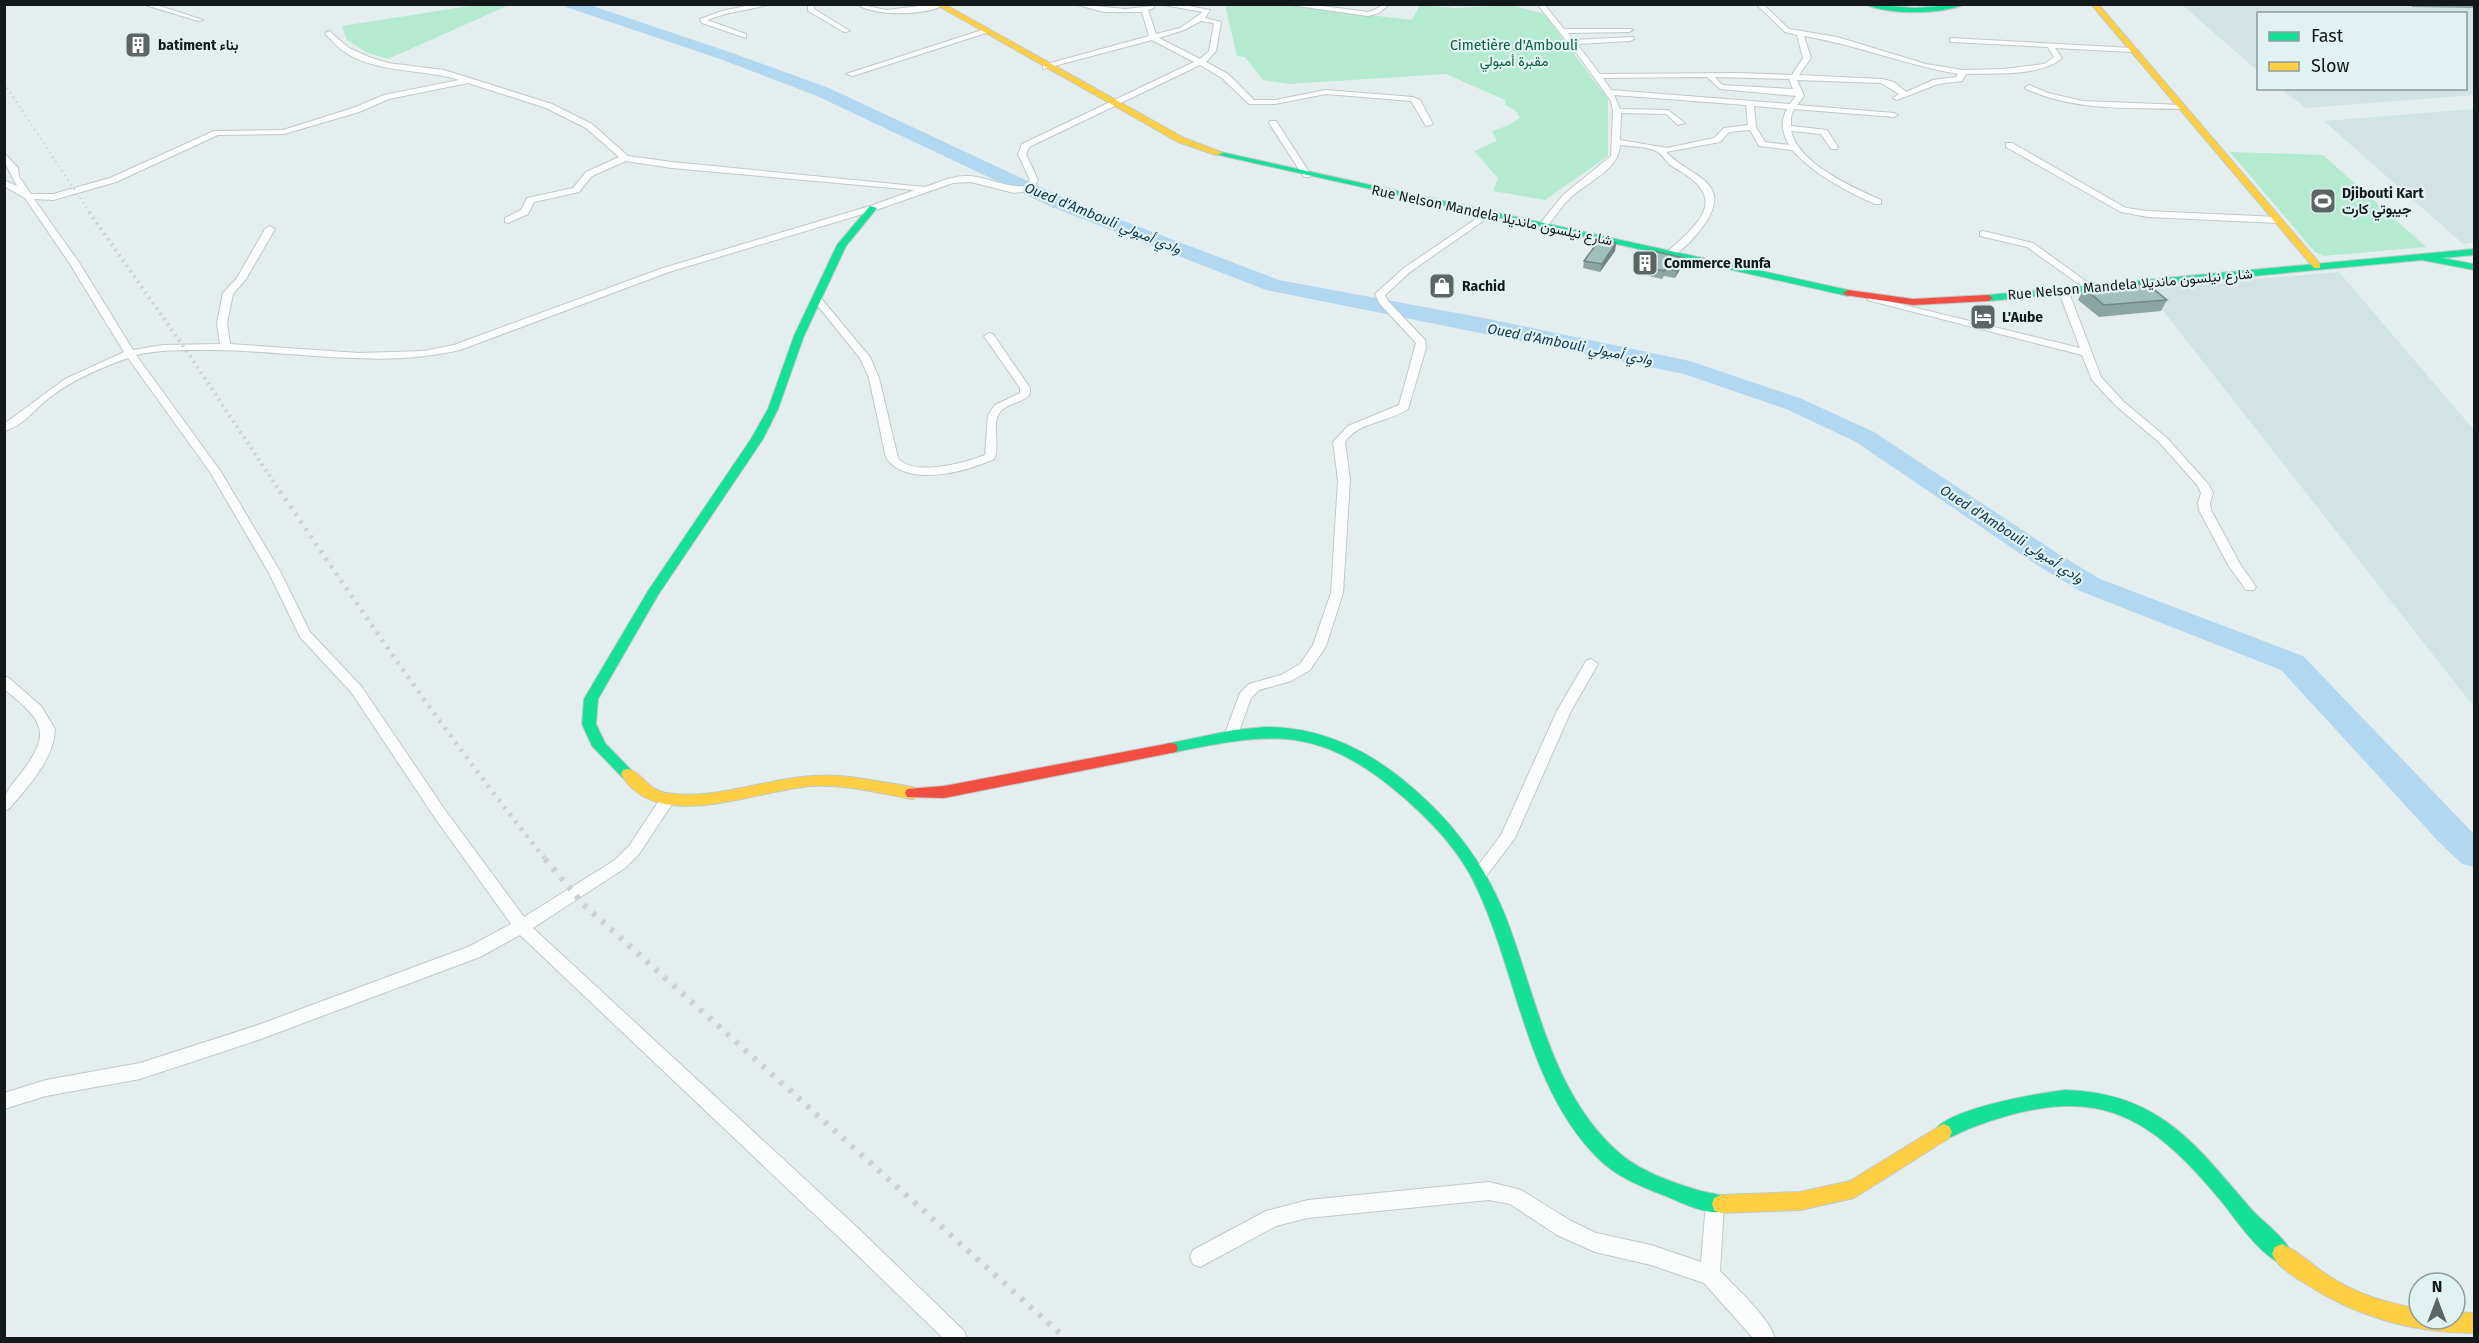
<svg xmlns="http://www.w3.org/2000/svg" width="2479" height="1343" font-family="'Fira Sans',Vazirmatn,sans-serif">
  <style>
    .built { fill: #d1e3e4 }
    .green { fill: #b3ead0 }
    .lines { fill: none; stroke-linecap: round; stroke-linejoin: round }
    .river { fill: #b1d8f0; fill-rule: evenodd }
    .street-casing { stroke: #c1c8c8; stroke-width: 2 }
    .fast-casing { stroke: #c1c8c8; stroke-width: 2 }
    .slow-casing { stroke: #c1c8c8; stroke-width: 2 }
    .jam-casing { stroke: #c1c8c8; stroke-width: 2 }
    .street { fill: #fbfcfc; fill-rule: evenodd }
    .fast { fill: #16e098; fill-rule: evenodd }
    .slow { fill: #ffcf43; fill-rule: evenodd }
    .jam { fill: #f24e42; fill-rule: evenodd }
    .rail-far3 { stroke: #cfd1d1; stroke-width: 2; stroke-dasharray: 1.5 4; stroke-linecap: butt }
    .rail-far2 { stroke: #cfd1d1; stroke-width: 4; stroke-dasharray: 2 4.5; stroke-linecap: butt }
    .rail-far1 { stroke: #cfd1d1; stroke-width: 4.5; stroke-dasharray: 3 6; stroke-linecap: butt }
    .rail { stroke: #cfd1d1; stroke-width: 6; stroke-dasharray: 4 8; stroke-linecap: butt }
    .wall { fill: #8aa5a2 }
    .shaded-wall { fill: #718684 }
    .building { fill: #a1c0bc; stroke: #718684; stroke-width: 1.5 }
    .labels { text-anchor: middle; stroke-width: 4.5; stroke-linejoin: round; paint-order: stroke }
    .far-poi-label { font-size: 14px; font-weight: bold; fill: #13191a; stroke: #e1f2f2; text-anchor: start }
    .far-park-label { font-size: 14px; fill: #0a5e3e; stroke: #e1f2f2 }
    .far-street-label { font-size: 14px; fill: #13191a; stroke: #e1f2f2 }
    .far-water-label { font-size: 14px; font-style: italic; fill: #0d354d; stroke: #e1f2f2 }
  </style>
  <rect width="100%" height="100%" fill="#e5eeee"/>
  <g class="built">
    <path d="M2182 5H2474V95L2306 108 2281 89 2466 88V14H2258V71Z"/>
    <path d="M2474 109V242L2463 244 2324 121Z"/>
    <path d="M2339 272 2474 430V707L2146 289Z"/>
  </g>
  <g class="green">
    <path d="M475 5H509L388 59 366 52 347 40 342 26Z"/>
    <path d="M1225 5H1285L1412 20 1420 5 1455 8 1512 5 1544 14 1608 99V156L1545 200 1493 191 1498 178 1474 151 1497 141 1492 131 1507 126 1520 118 1515 110 1505 105V100L1446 74 1289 84 1263 80 1245 57 1237 56Z"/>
    <path d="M2230 152 2323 155 2426 247 2324 256 2315 252Z"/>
  </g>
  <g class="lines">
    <path class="river" d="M564 4H587L732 53 829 88 1066 199 1279 280 1489 319 1690 361 1802 399 1874 432 2057 553 2100 579 2303 656 2474 834V867L2462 864 2438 841 2281 670 2080 591 2037 565 1856 442 1786 409 1684 374 1266 290 1052 207 817 96 720 59 566 7Z"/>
    <g class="street-casing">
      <g id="street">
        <path d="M142 4H154L203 20 198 21Z"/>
        <path d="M755 4H773L725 14 707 20 746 34V38L702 23 700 19 722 11Z"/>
        <path d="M808 4H814V9L850 31 844 32 808 11Z"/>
        <path d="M857 4 887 10 935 4 942 6C924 15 874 17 857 4Z"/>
        <path d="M1074 4 1125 9 1154 6V8L1148 10 1156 34 1180 28 1203 12 1158 4H1178L1210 10 1205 18 1221 22 1216 51 1206 62 1228 74 1254 100H1275L1326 90 1413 97 1420 100 1433 124 1426 126 1411 101 1326 94 1275 104H1249L1222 78 1200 65 1029 147 1026 154 1038 180 1032 190 1014 193 971 182 953 183 876 210 669 272 460 350C378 369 296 351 214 350 188 350 161 349 136 355L221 472 281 573 310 632 361 686 445 810 524 917 615 860 629 846 662 796H672L674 800 672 804 639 854 625 868 533 928 862 1232 964 1331 967 1338H943L848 1246 520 935 480 957 258 1040 140 1079 46 1096 4 1109V1093L46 1080 140 1063 258 1025 468 947 511 924 435 818 351 692 300 637 269 573 210 472 128 358C100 368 72 380 49 398 34 410 23 426 4 431V424L65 379 124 352 70 264 25 198 4 186V180L17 186 4 161V153L18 168 19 177 31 194H53L110 178 214 131 283 130 353 108 384 95 459 80C424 69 373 73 343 51 337 47 332 40 326 35L325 33 329 31 349 48 369 57 388 63 444 70 552 104 592 124 628 156 672 162 925 187C939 182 954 175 970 176 990 178 1006 188 1026 186L1030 180 1018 154 1022 144 1194 62 1152 40 1043 69V65L1149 36 1142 12H1104ZM1201 21 1214 23 1209 51 1200 59 1159 38 1184 30ZM468 83 546 108 586 128 619 157 586 172 573 188 527 198 521 210 505 218V222L508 223 528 214 534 202 579 192 592 176 626 161 672 168 915 190 870 206 663 268 454 345 424 351 359 353 230 344 227 323 233 294 246 279 275 229 270 226 265 229 237 278 223 293 217 323 220 344 163 345 133 350 80 264 34 199 53 200 116 182 218 135 284 134 359 112 389 99Z"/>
        <path d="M1283 4H1307L1368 12C1377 10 1381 4 1390 4L1379 13 1368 16Z"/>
        <path d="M1537 4H1544L1564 29H1631L1633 30 1629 32 1568 33 1573 40 1633 37 1634 39 1630 41 1577 44 1600 74 1740 73 1792 75 1803 58 1797 35 1785 32 1756 4H1763L1789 29 1837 37 1926 64 1963 70 2003 69 2044 64 2054 57 2048 47 1953 42H1950V38L2132 48 2136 50 2132 52 2055 48 2062 58C2041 77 1993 73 1966 74L1962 81 1938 84 1897 100 1893 98 1899 94 1881 83 1797 80 1804 96 1797 105 1894 113 1898 115 1894 117 1794 109 1791 117V126L1827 130 1838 147 1837 149H1831L1821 134 1791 131C1799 164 1852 187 1881 200V204H1875C1844 190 1815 175 1792 150L1759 146 1750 130 1729 132 1720 142 1666 152C1689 177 1735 181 1704 225 1696 236 1682 252 1670 257L1665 254 1667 252C1703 220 1729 197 1673 167 1666 163 1663 154 1656 151 1650 147 1628 146 1620 145 1619 170 1587 182 1570 198 1561 207 1554 218 1546 228L1538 226 1563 195 1611 156 1613 111 1611 101 1581 59ZM1804 36C1857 45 1906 65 1958 74L1956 77 1933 80 1906 92 1894 82 1882 79 1799 75 1811 58ZM1707 77 1720 89 1796 96 1790 104 1611 90 1603 78ZM1715 77 1789 79 1793 89 1722 85ZM1614 95 1746 105 1748 125 1724 128 1714 138 1667 148 1620 140 1621 113 1666 114 1678 125 1685 123 1668 110 1620 109ZM1754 106 1787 109C1780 122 1782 132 1789 145L1765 142 1756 127Z"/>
        <path d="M982 30 989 32 853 76 846 74Z"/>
        <path d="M2029 85 2048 93 2083 101 2182 105 2186 107 2182 109C2129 108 2075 111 2026 89L2025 87Z"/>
        <path d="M1270 121H1276L1311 175 1310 177H1304L1269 123Z"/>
        <path d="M2006 143H2012L2126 208 2148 211 2278 217 2282 220 2278 223 2148 217 2121 212 2006 147Z"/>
        <path d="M1486 212 1493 214 1410 272 1385 295 1388 301 1425 340 1426 348 1408 409C1388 423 1359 421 1345 442L1350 480 1343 593 1326 646 1310 670 1291 681 1259 690 1251 698 1236 740H1226L1224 736 1240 693 1249 684 1281 675 1300 664 1313 645 1331 593 1338 480 1333 442 1348 426 1399 405 1416 343 1380 304 1375 294 1404 268Z"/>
        <path d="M1983 231 2033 243 2094 287 2086 289 2027 247 1980 236V232Z"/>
        <path d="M2063 287 2068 290 2101 377 2124 402 2167 438 2209 485 2213 493 2210 503 2211 510 2240 564 2256 587 2254 590H2246L2228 565 2199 510 2198 503 2201 493 2198 486 2159 442 2116 406 2092 380 2082 355 1867 300 1872 297 2080 348 2058 290Z"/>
        <path d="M816 295 819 296 870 357 879 378 898 458C913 477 965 463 985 455L988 415 995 405 1020 393V388L984 336 989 333 993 334 1030 388V394C1022 403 1009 403 1001 411 990 423 1001 446 994 459 965 472 908 488 886 458L869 378 860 358 813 300V296Z"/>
        <path d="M1591 659 1598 664 1571 711 1515 838 1484 879 1479 881 1474 879 1471 875 1501 835 1557 711 1586 661Z"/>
        <path d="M4 676 9 678 41 706 55 729C54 760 28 786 9 809L4 811C4 793 7 791 18 777 53 733 45 722 4 689Z"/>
        <path d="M1489 1182 1521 1190 1571 1221 1596 1233 1651 1245 1701 1262 1706 1204 1708 1198 1715 1195 1722 1198 1724 1204 1720 1271C1737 1289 1767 1315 1775 1338H1753L1704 1283 1651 1265 1595 1252 1557 1235 1510 1204 1489 1200 1308 1218 1276 1226 1200 1267 1193 1264 1190 1257 1193 1250 1266 1211 1308 1200Z"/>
      </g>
    </g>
    <g class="fast-casing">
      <g id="fast">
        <path d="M1864 4 1915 8 1965 4C1940 15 1889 15 1864 4Z"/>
        <path d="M1216 151 1848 290 1853 293 1848 296 1219 155 1215 153Z"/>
        <path d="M870 206 877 208 846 246 804 336 778 409 763 439 658 595 598 699 596 724 605 743 635 774 633 778H623L592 746 582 724 584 699 648 591 751 439 768 409 794 336 837 245Z"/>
        <path d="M2474 249V255L2442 258 2474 264V270L2422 260 1988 301 1983 298 1988 295Z"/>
        <path d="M1265 727C1318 727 1362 747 1402 779 1448 816 1483 860 1505 915 1536 994 1550 1090 1616 1150 1638 1171 1673 1183 1701 1191 1710 1193 1719 1194 1728 1198L1730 1204 1728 1210C1709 1218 1681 1202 1663 1195 1642 1187 1620 1178 1603 1163 1526 1092 1518 970 1473 880 1455 845 1426 816 1396 791 1315 724 1268 733 1171 753L1166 752 1164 748 1166 744 1234 730Z"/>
        <path d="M2065 1090C2160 1093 2195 1144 2252 1210 2264 1223 2285 1237 2292 1254L2289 1261 2282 1264C2260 1255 2237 1221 2222 1202 2146 1110 2094 1083 1976 1126 1965 1130 1954 1136 1943 1140L1937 1138 1934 1132C1944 1109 2040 1093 2065 1090Z"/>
      </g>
    </g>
    <g class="slow-casing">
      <g id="slow">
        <path d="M935 4H944L1184 138 1223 153 1216 155 1178 142Z"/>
        <path d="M2091 4H2098L2320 264V268H2314Z"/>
        <path d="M628 769C643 773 647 790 666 793 714 801 763 779 812 776 845 773 879 782 912 787L917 789 919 793 917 797 912 799C879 793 845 784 811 786 758 790 655 835 621 774L623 770Z"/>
        <path d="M1943 1124 1949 1126 1952 1132 1949 1138 1854 1198 1800 1210 1721 1213 1714 1210 1712 1204 1714 1198 1721 1195 1800 1192 1850 1181Z"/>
        <path d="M2282 1244C2300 1252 2315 1268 2332 1278 2359 1295 2388 1303 2419 1309V1319H2455V1312L2474 1313V1333C2413 1333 2354 1316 2303 1282 2292 1275 2277 1266 2272 1254L2275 1247Z"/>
      </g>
    </g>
    <g class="jam-casing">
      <g id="jam">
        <path d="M1848 290 1913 299 1988 295 1993 298 1988 301 1913 305 1845 295 1843 293Z"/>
        <path d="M1171 743 1176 744 1178 748 1176 752 944 798 907 797 905 793 907 789 944 786Z"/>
      </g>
    </g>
    <use href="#street" class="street"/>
    <use href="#fast" class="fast"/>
    <use href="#slow" class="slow"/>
    <use href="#jam" class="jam"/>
    <path class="rail-far3" d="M4 83 90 213"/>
    <path class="rail-far2" d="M89 212 188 353 281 493"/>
    <path class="rail-far1" d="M280 491C365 617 451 742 546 860"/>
    <path class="rail" d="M545 859 583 904 1065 1338"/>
  </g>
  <g class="wall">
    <path d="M2409 4H2475V8L2413 7Z"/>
    <path d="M1616 243 1615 251 1600 272 1583 268 1584 261Z"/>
    <path d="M1684 258 1682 266 1675 278 1664 276 1662 279 1636 273 1638 265Z"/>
    <path d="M2084 288 2167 300 2161 311 2099 317 2078 300Z"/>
  </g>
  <g class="shaded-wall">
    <path d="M1616 243 1615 251 1600 272 1602 264Z"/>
    <path d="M1684 258 1682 266 1675 278 1677 271Z"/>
  </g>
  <g class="building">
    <path d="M1600 239 1616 243 1602 264 1584 261Z"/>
    <path d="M1648 250 1684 258 1677 271 1666 268 1664 271 1638 265Z"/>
    <path d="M2146 283 2167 300 2104 305 2084 288Z"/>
  </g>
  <defs>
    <g id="building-square" transform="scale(1.35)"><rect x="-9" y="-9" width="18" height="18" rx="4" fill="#5c6464" stroke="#e1f2f2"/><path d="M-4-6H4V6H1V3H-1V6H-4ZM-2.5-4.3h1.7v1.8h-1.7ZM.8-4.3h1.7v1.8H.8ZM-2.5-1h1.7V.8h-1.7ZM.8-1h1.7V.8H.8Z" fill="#fff"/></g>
    <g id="stadium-square" transform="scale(1.35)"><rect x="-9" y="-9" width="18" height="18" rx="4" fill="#5c6464" stroke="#e1f2f2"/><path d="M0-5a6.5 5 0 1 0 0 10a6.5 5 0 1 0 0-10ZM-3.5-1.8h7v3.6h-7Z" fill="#fff"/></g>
    <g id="shop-square" transform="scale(1.35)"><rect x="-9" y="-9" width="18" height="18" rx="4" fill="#5c6464" stroke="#e1f2f2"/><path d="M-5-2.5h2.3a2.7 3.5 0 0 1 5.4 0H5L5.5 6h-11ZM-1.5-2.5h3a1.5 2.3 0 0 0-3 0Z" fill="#fff"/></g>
    <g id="hotel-square" transform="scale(1.35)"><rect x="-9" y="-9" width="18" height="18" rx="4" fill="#5c6464" stroke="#e1f2f2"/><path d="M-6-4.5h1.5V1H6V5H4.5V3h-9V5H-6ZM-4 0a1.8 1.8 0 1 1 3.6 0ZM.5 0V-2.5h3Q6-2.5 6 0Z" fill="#fff"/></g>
  </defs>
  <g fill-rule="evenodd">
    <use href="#building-square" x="138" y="45"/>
    <use href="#stadium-square" x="2323" y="201"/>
    <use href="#building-square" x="1645" y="263"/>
    <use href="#shop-square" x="1442" y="286"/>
    <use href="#hotel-square" x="1983" y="317"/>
  </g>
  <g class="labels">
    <g class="far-poi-label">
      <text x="158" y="50">batiment بناء</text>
      <text x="2342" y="198">Djibouti Kart<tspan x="2342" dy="16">جيبوتي كارت</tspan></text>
      <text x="1664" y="268">Commerce Runfa</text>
      <text x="1462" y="291">Rachid</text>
      <text x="2002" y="322">L'Aube</text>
    </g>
    <g class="far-park-label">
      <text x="1514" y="50">Cimetière d'Ambouli<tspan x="1514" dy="16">مقبرة أمبولي</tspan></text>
    </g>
    <g class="far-street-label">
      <text transform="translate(1492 215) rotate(12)" y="5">Rue Nelson Mandela شارع نيلسون مانديلا</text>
      <text transform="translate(2130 284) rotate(-5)" y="5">Rue Nelson Mandela شارع نيلسون مانديلا</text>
    </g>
    <g class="far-water-label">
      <text transform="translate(1103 218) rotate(22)" y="5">Oued d'Ambouli وادي أمبولي</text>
      <text transform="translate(1570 344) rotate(11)" y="5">Oued d'Ambouli وادي أمبولي</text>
      <text transform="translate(2012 534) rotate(33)" y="5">Oued d'Ambouli وادي أمبولي</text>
    </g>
  </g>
  <rect width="2479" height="1343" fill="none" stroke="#13191a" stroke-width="12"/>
  <rect x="2257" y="12" width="210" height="78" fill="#e1f2f2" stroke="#8f9b9c" stroke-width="1.5"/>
  <rect x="2269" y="32" width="30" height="9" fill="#16e098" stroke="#8f9b9c" stroke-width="1.5"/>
  <text x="2311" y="42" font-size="18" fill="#13191a">Fast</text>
  <rect x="2269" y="62" width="30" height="9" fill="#ffcf43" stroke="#8f9b9c" stroke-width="1.5"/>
  <text x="2311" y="72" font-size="18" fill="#13191a">Slow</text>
  <g transform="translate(2437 1301)"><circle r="28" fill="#e1f2f2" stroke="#8f9b9c" stroke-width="1.5"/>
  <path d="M0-4.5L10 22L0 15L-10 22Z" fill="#5c6464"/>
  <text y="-9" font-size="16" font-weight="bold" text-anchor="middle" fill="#13191a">N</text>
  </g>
</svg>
